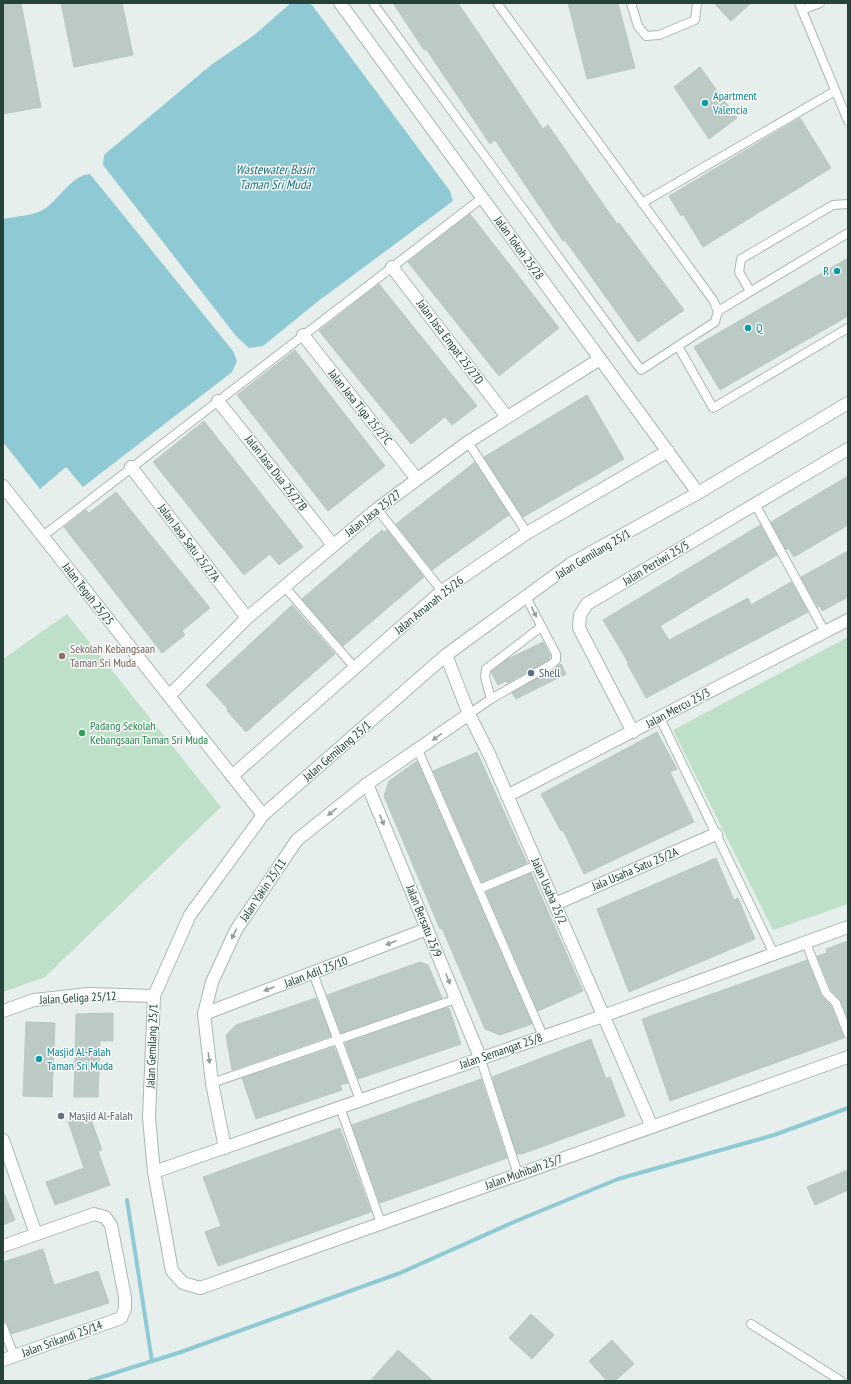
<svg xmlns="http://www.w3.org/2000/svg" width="851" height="1384" font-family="'PT Sans Narrow',sans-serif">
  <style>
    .green { fill: #bfe0c8 }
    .water { fill: #8ec9d4 }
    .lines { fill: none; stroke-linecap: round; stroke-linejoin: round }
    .stream { stroke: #8ec9d4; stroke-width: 4 }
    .building { fill: #bbcac4; stroke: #b8c9c2 }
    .service-casing { stroke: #a8b8b2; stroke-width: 10 }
    .minor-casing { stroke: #a8b8b2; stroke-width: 14 }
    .tertiary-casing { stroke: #a8b8b2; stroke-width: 14 }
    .service { stroke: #fff; stroke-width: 8 }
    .minor { stroke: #fff; stroke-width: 12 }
    .tertiary { stroke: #fff; stroke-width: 12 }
    .oneway { fill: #92a09c }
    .culture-dot { fill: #0f9aa8; stroke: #f7fbf9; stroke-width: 1.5 }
    .education-dot { fill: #8d6e63; stroke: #f7fbf9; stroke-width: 1.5 }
    .service-dot { fill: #5c6f8a; stroke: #f7fbf9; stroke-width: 1.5 }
    .leisure-dot { fill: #2e9e5b; stroke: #f7fbf9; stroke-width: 1.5 }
    .worship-dot { fill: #6b7280; stroke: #f7fbf9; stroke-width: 1.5 }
    .labels { text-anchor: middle; stroke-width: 3; stroke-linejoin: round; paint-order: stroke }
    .culture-label { font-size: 12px; fill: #0d838f; stroke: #f7fbf9; text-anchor: start }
    .street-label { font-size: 12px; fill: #24423a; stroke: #f7fbf9 }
    .education-label { font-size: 12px; fill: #785e54; stroke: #f7fbf9; text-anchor: start }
    .service-label { font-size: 12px; fill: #4e5e75; stroke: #f7fbf9; text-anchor: start }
    .leisure-label { font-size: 12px; fill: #27864d; stroke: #f7fbf9; text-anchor: start }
    .worship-label { font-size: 12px; fill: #5b616d; stroke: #f7fbf9; text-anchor: start }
    .water-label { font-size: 13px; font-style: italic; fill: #1c6f80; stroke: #f7fbf9 }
  </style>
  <rect width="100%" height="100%" fill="#e6efeb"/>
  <g class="green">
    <path d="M67 614 221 807 45 977 3 992V659Z"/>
    <path d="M848 637V904L773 930 673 730Z"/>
  </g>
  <g class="water">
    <path d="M291 3H308L312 5 450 191 453 201 317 302 263 346 249 348 236 336 103 165 104 155 211 65 253 36Z"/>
    <path d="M90 174 233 351 237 361 232 372 83 487 66 467 40 489 3 442V219C17 216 34 216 46 208 60 198 72 175 90 174Z"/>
  </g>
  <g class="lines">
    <g class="stream">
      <path d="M127 1200 152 1361"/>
      <path d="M89 1381 181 1352 400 1273 516 1221 618 1179 774 1135 848 1108"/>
    </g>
  </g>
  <g class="building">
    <path d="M3 3H21L41 107 3 114Z"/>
    <path d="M61 3H122L133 55 74 67Z"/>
    <path d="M393 3H458L543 129 548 125 617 224 619 223 684 310 638 342 565 240 563 241 495 140 490 144 426 49 424 50Z"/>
    <path d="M568 3H618L635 68 587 79Z"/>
    <path d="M714 3H751L731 21Z"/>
    <path d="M700 67 737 118 709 139 674 87Z"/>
    <path d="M800 118 831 168 703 247 683 214 681 216 669 196Z"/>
    <path d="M470 214 559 328 499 376 408 262Z"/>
    <path d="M848 258V316L720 390 694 347Z"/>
    <path d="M379 284 477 406 452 425 445 417 411 444 319 331Z"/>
    <path d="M295 350 385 466 328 511 237 395Z"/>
    <path d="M587 395 624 459 523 517 484 457Z"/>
    <path d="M204 421 303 547 279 565 270 554 244 575 153 462Z"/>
    <path d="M475 462 509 515 432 570 396 524Z"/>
    <path d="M848 476V525L794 557 788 548 786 550 771 522Z"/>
    <path d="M116 492 210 608 182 631 185 635 162 653 64 527 86 510 89 513Z"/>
    <path d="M760 525 777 555 660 626 669 640 748 598 751 605 791 582 808 612 646 698 627 663 628 662 603 620Z"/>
    <path d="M382 530 384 532 387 530 424 577 343 646 302 599Z"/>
    <path d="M848 551V597L822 611 820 606 818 607 801 577Z"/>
    <path d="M292 605 335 654 246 732 227 711 228 709 206 685Z"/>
    <path d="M543 642 550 655 549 660 507 683 506 681 498 685 491 672 506 660Z"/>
    <path d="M561 664 566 674 516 699 512 693Z"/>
    <path d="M657 732 677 769 670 772 694 822 584 874 563 830 561 831 541 794Z"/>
    <path d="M477 752 527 863 482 882 433 771Z"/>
    <path d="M417 761 532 1024 500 1035 485 1029 442 928 440 929 384 796 389 781Z"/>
    <path d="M716 858 734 900 738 898 755 939 629 992 597 909Z"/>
    <path d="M531 873 583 991 538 1011 486 892Z"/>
    <path d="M848 941V1019L841 1001 831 990 817 956 827 953 826 949Z"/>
    <path d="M807 960 821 995 831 1006 844 1038 670 1101 642 1019Z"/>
    <path d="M420 962 428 965 442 998 341 1033 327 995Z"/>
    <path d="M316 998 331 1036 232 1070 226 1035 236 1025Z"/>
    <path d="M446 1008H449L461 1044 358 1079 345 1043Z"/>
    <path d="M113 1013V1041H100L98 1097H74L76 1014Z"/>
    <path d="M26 1022 55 1023 52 1097 23 1096Z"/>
    <path d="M591 1039 606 1079 610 1077 625 1116 522 1154H517L492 1077Z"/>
    <path d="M334 1047 348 1083 340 1085 342 1090 256 1119 242 1078Z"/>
    <path d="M481 1079 507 1158 380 1203 352 1125Z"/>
    <path d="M89 1114 102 1150 98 1151 110 1185 55 1205 46 1182 84 1168 68 1121Z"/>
    <path d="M340 1128 371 1212 218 1266 205 1232 221 1226 203 1177Z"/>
    <path d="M848 1170V1190L815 1205 807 1187Z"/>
    <path d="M3 1191 15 1220 3 1225Z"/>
    <path d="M43 1249 54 1285 98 1271 109 1303 11 1334 8 1325 3 1322V1262Z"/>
    <path d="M531 1314 554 1335 532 1359 509 1338Z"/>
    <path d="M612 1340 634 1364 615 1381H607L589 1361Z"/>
    <path d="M398 1350 433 1381H370Z"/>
  </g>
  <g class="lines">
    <g class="service-casing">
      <g id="service">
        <path d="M373 3 641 370 715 322 718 311 848 233"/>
        <path d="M497 3 713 300 718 311"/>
        <path d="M631 3 638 26 646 36 659 35 695 20 697 3"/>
        <path d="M799 3 848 121"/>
        <path d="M802 10 820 3"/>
        <path d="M642 203 835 91"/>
        <path d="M750 291 739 272 741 259 833 205 848 204"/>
        <path d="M678 346 713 408 848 328"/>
        <path d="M468 442 527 533"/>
        <path d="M755 504 825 632"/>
        <path d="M377 509 442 591"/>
        <path d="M43 536 482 198"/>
        <path d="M284 586 355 668"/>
        <path d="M491 699 485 677 486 669 541 627"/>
        <path d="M469 714 491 699 552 664 556 660V654L526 597"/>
        <path d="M660 718 774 954"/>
        <path d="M418 750 543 1036"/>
        <path d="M479 889 537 865"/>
        <path d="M806 943 826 993 836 1003 848 1034"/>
        <path d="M313 973 360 1100"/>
        <path d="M480 1057 518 1174"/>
        <path d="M212 1083 456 999"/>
        <path d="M340 1107 381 1223"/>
        <path d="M751 1324 841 1381"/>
        <path d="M3 1327 14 1356"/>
      </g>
    </g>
    <g class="minor-casing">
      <g id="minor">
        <path d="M340 3 698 493"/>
        <path d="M392 267 507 417"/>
        <path d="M303 335 417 479"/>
        <path d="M218 401 333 545"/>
        <path d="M131 467 247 618"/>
        <path d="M3 486 263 815"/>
        <path d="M446 655 469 714 490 756 652 1127"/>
        <path d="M169 696 247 618 377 509 468 442 600 359"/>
        <path d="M633 732 579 628 580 615 587 604 848 449"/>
        <path d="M232 776 442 591 527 533 668 451"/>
        <path d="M367 784 480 1057"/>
        <path d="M507 796 848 620"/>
        <path d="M555 904 716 834"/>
        <path d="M3 1011 34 1000 89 994 154 996"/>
        <path d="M204 1014 427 929"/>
        <path d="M3 1140 36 1234"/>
        <path d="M225 1148 212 1083 204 1014 212 982 236 930 297 840 367 784 469 714"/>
        <path d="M154 1172 603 1016 848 927"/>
        <path d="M3 1246 94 1214 105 1217 111 1225 125 1297V1309L121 1318 3 1360"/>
        <path d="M200 1288 848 1057"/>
      </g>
    </g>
    <g class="tertiary-casing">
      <path id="tertiary" d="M200 1288 183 1283 172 1271 154 1172 149 1118 154 996 190 915 263 815 446 655 572 563 698 493 848 403"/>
    </g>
    <use href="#service" class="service"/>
    <use href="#minor" class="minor"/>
    <use href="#tertiary" class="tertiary"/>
  </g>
  <defs><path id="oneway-solid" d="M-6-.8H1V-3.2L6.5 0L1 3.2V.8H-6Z"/></defs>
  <g class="oneway">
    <use href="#oneway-solid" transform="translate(534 612) rotate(64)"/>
    <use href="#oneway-solid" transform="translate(437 737) rotate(144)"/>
    <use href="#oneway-solid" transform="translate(332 812) rotate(141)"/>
    <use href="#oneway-solid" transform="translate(382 820) rotate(68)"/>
    <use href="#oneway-solid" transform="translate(234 934) rotate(116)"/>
    <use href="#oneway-solid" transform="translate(391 943) rotate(159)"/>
    <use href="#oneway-solid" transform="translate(448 979) rotate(68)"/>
    <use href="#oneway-solid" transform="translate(269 989) rotate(159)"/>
    <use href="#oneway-solid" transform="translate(209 1058) rotate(83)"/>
  </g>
  <g class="culture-dot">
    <circle cx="705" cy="103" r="4"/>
    <circle cx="837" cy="271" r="4"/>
    <circle cx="748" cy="328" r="4"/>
    <circle cx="39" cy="1059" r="4"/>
  </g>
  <circle class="education-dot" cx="62" cy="656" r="4"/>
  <circle class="service-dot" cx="531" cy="673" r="4"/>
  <circle class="leisure-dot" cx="82" cy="733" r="4"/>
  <circle class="worship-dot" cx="61" cy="1116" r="4"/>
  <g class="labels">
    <g class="culture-label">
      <text x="713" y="100">Apartment<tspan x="713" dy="14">Valencia</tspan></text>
      <text x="829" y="275" text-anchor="end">R</text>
      <text x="756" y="332">Q</text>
      <text x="47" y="1056">Masjid Al-Falah<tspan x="47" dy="14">Taman Sri Muda</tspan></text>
    </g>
    <g class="street-label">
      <text transform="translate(519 248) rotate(54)" y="4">Jalan Tokoh 25/28</text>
      <text transform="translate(450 342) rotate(53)" y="4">Jalan Jasa Empat 25/27D</text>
      <text transform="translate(360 407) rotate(51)" y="4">Jalan Jasa Tiga 25/27C</text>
      <text transform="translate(276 473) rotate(52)" y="4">Jalan Jasa Dua 25/27B</text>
      <text transform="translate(373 513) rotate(-38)" y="4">Jalan Jasa 25/27</text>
      <text transform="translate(189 543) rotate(53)" y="4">Jalan Jasa Satu 25/27A</text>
      <text transform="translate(593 554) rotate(-31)" y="4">Jalan Gemilang 25/1</text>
      <text transform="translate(656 563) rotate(-31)" y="4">Jalan Pertiwi 25/5</text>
      <text transform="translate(88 594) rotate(52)" y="4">Jalan Teguh 25/25</text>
      <text transform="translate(429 605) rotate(-39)" y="4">Jalan Amanah 25/26</text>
      <text transform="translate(678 708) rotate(-28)" y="4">Jalan Mercu 25/3</text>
      <text transform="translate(337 751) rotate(-41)" y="4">Jalan Gemilang 25/1</text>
      <text transform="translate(635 869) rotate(-23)" y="4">Jala Usaha Satu 25/2A</text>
      <text transform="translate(263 890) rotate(-56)" y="4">Jalan Yakin 25/11</text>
      <text transform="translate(549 891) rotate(66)" y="4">Jalan Usaha 25/2</text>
      <text transform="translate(424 921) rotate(68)" y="4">Jalan Bersatu 25/9</text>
      <text transform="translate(316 972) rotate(-21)" y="4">Jalan Adil 25/10</text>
      <text transform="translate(78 998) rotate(-3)" y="4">Jalan Geliga 25/12</text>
      <text transform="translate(152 1046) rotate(-88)" y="4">Jalan Gemilang 25/1</text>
      <text transform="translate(501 1051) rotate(-19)" y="4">Jalan Semangat 25/8</text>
      <text transform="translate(524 1172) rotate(-20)" y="4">Jalan Muhibah 25/7</text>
      <text transform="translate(62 1339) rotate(-20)" y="4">Jalan Srikandi 25/14</text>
    </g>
    <g class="education-label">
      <text x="70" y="653">Sekolah Kebangsaan<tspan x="70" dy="14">Taman Sri Muda</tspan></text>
    </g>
    <g class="service-label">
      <text x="539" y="677">Shell</text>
    </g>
    <g class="leisure-label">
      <text x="90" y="730">Padang Sekolah<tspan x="90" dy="14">Kebangsaan Taman Sri Muda</tspan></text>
    </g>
    <g class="worship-label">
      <text x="69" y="1120">Masjid Al-Falah</text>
    </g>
    <g class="water-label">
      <text x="275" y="174">Wastewater Basin<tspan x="275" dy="15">Taman Sri Muda</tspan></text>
    </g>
  </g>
  <rect width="851" height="1384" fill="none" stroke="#24423a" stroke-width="8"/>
</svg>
